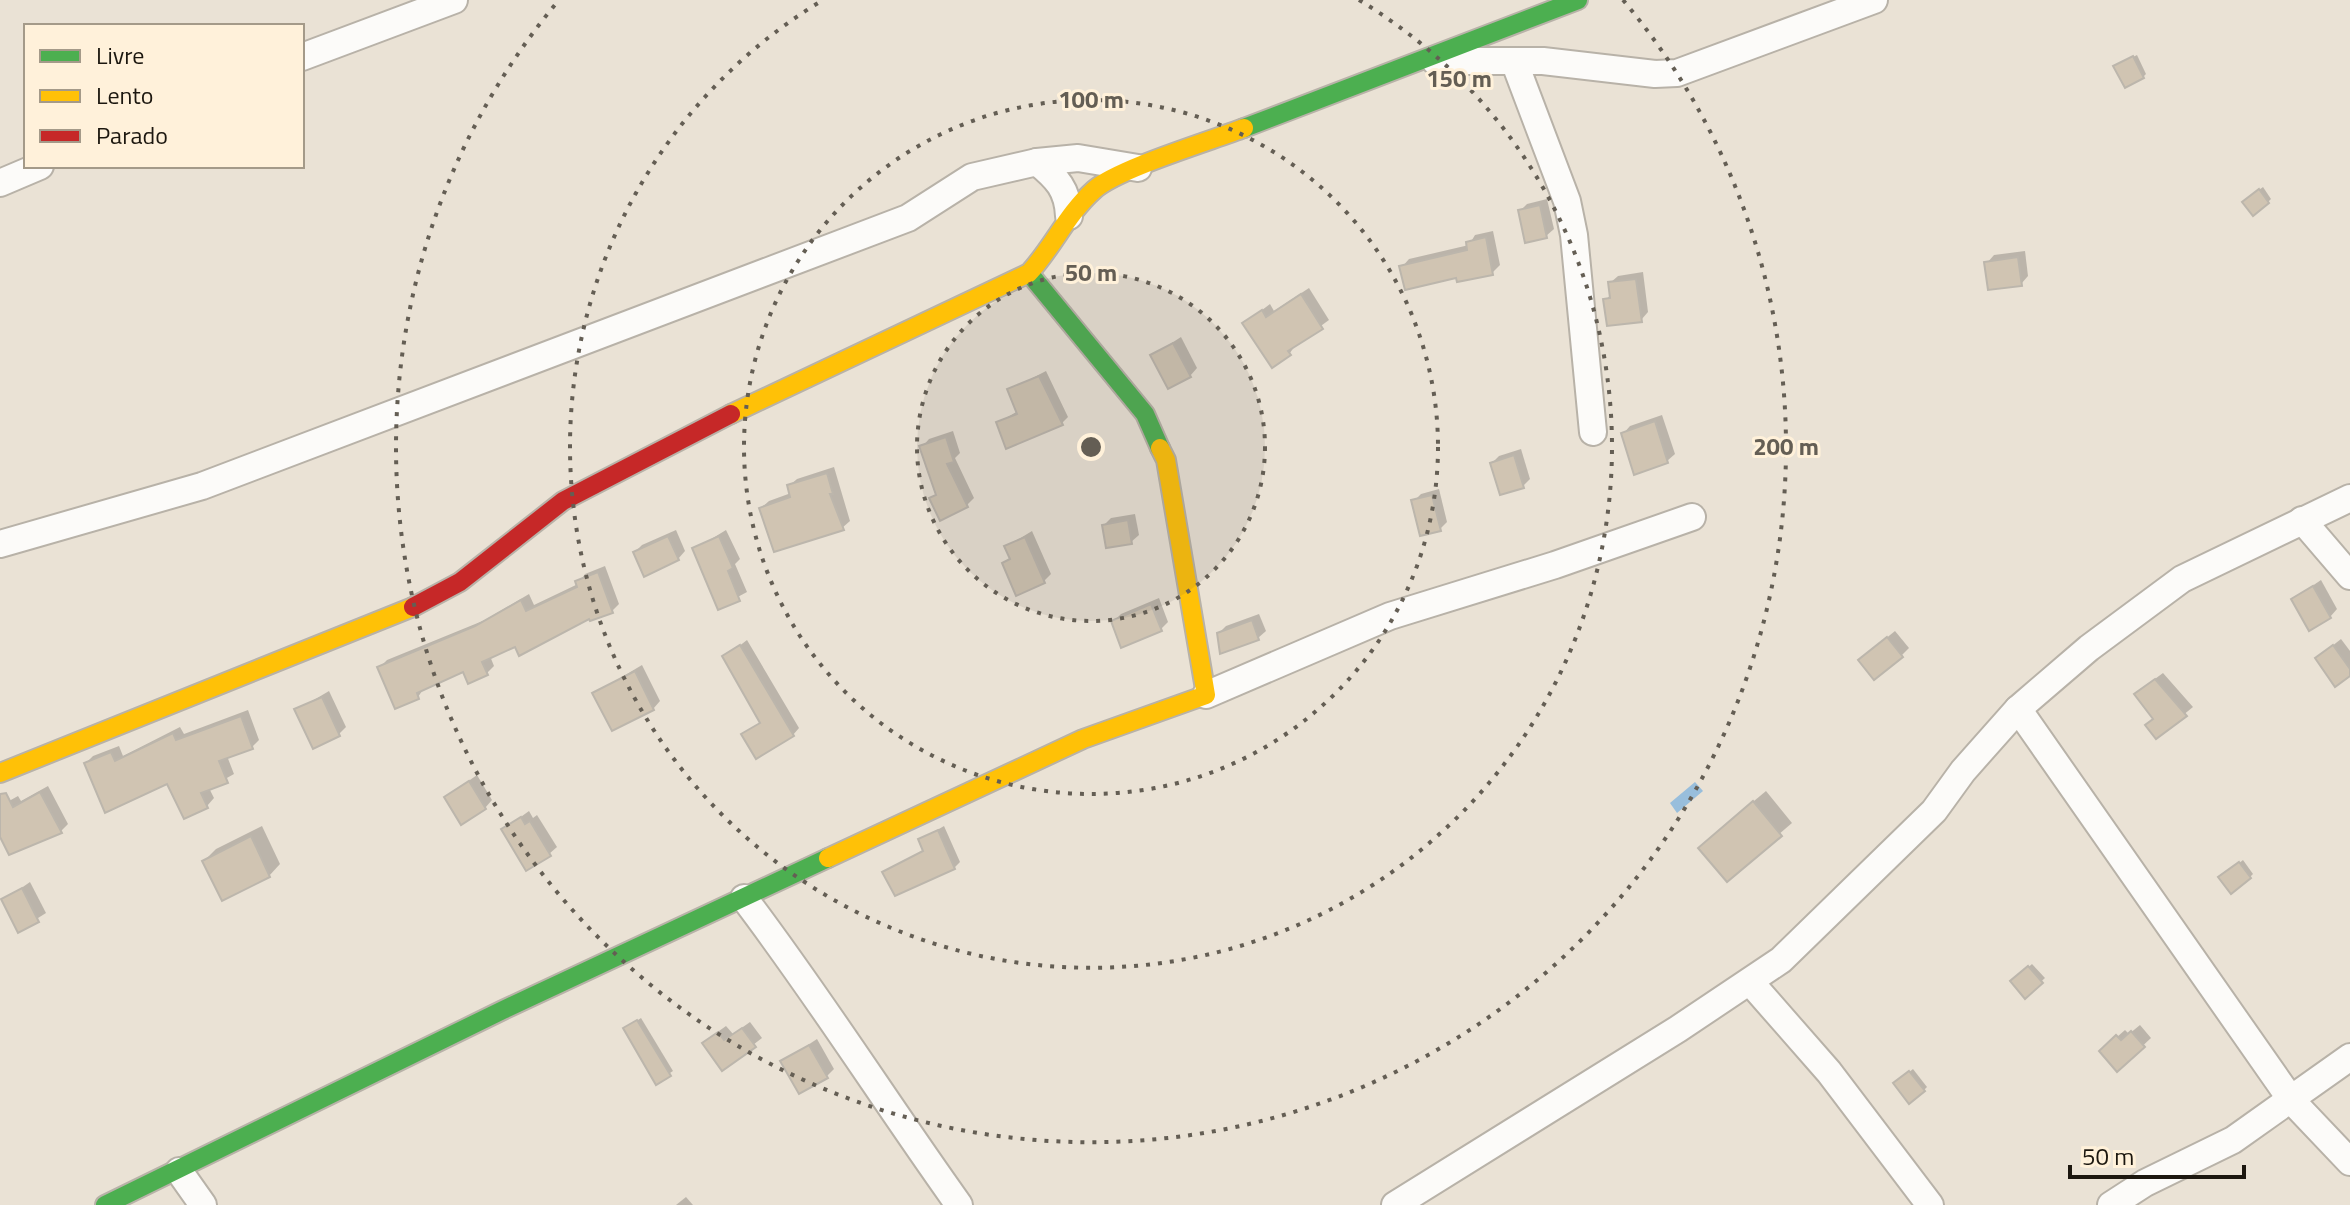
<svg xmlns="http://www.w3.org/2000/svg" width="2350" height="1205" font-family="'Titillium Web',sans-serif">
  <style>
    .water { fill: #98bedc }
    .shadow { fill: #0003 }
    .building { fill: #d0c4b2; stroke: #bcb6ac; stroke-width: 2 }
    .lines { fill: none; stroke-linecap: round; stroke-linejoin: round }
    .street-casing { stroke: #b8b2a8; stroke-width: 30 }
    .fast-casing { stroke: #b8b2a8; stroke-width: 22 }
    .slow-casing { stroke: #b8b2a8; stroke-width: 22 }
    .jam-casing { stroke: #b8b2a8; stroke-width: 22 }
    .street { stroke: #fcfbf9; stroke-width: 26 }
    .fast { stroke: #4caf50; stroke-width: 18 }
    .slow { stroke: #ffc107; stroke-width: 18 }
    .jam { stroke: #c62828; stroke-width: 18 }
    .ring { fill: none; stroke: #645e54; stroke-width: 4; stroke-dasharray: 4 8 }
    .centre { fill: #645e54; stroke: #fff1da; stroke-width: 4 }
    .ring-label { font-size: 24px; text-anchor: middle; font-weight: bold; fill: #645e54; stroke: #fff1da; stroke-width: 6; stroke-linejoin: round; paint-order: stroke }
  </style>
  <rect width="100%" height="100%" fill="#eae2d5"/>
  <path class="water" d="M1695 782 1703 791 1677 813 1670 803Z"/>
  <g class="shadow">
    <path d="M2137 55 2146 74 2143 77 2119 64Z"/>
    <path d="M2263 187 2271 199 2268 202 2247 199Z"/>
    <path d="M1547 199 1554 229 1546 236 1520 211 1527 204Z"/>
    <path d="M1493 231 1500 265 1492 273 1458 276 1402 267 1409 259 1469 245 1475 235Z"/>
    <path d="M2025 251 2028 276 2021 284 1987 263 1994 255Z"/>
    <path d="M1643 272 1648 312 1641 320 1606 300 1612 293 1610 283 1618 276Z"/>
    <path d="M1309 288 1329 320 1296 344 1290 353 1245 323 1270 304 1274 311Z"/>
    <path d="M1181 337 1197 368 1190 376 1153 355Z"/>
    <path d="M1046 371 1068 417 1062 423 999 422 1018 411 1009 390Z"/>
    <path d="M1662 415 1675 454 1667 461 1623 434 1630 426Z"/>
    <path d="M953 431 960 453 955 458 974 498 966 506 932 498 937 493 922 447 929 439Z"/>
    <path d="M1521 449 1530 479 1523 486 1492 463 1499 456Z"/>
    <path d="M834 467 850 521 842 528 761 508 769 501 791 493 789 486 797 479Z"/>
    <path d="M1439 489 1447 522 1440 529 1414 501 1421 494Z"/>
    <path d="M1135 514 1139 535 1131 542 1104 525 1111 518Z"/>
    <path d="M676 530 685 551 678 559 635 552 642 545Z"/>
    <path d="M726 530 740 559 735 564 747 592 719 607 695 549Z"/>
    <path d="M1032 531 1051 574 1044 581 1004 563 1011 557 1006 547Z"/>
    <path d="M605 566 619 604 612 611 590 616 490 656 494 666 486 674 464 669 424 688 418 697 380 667 387 660 485 620 529 594 534 605 578 584 585 574Z"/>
    <path d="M2321 580 2337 609 2330 617 2293 599Z"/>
    <path d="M1159 598 1168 622 1161 629 1113 622 1121 614Z"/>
    <path d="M1259 614 1266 631 1258 638 1219 633 1226 626Z"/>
    <path d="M1895 631 1909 648 1902 655 1868 653Z"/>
    <path d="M2341 639 2350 651V674L2317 658Z"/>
    <path d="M747 640 799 728 793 735H744L762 721 725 657Z"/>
    <path d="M642 665 660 701 653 709 595 693Z"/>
    <path d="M2163 673 2193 707 2156 737 2155 718 2144 687Z"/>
    <path d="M329 691 346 727 339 734 297 710Z"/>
    <path d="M248 710 259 740 252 747 227 756 234 774 209 788 214 798 207 806 168 781 86 763 93 756 119 746 123 756 180 727 184 734Z"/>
    <path d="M477 775 492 800 485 808 446 797Z"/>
    <path d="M48 786 68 824 61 831 0 833V806L18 796 21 801Z"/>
    <path d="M1766 791 1792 823 1727 879 1712 836Z"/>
    <path d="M529 811 533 818 537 815 557 847 549 854 503 830Z"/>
    <path d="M262 826 280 864 269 876 204 861 216 849Z"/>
    <path d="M944 826 960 862 954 868 885 873 924 850 920 840Z"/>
    <path d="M2243 860 2253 874 2250 877 2224 875Z"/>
    <path d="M30 882 46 913 19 930 4 900Z"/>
    <path d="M2032 964 2045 978 2025 996 2013 981Z"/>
    <path d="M641 1018 673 1071 656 1082 629 1026Z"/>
    <path d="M750 1022 762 1038 723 1068 712 1036 726 1026 733 1034Z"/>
    <path d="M2140 1025 2151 1038 2118 1069 2101 1051 2125 1030 2129 1034Z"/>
    <path d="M817 1039 834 1069 827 1076 782 1062Z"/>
    <path d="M1913 1069 1927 1087 1924 1090 1899 1080Z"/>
    <path d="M686 1197 693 1205H676Z"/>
  </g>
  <g class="building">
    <path d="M2133 56 2144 78 2125 88 2113 66Z"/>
    <path d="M2259 189 2269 203 2253 216 2242 202Z"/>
    <path d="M1540 205 1547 238 1525 243 1518 210Z"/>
    <path d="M1486 237 1493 275 1457 282 1456 278 1405 290 1399 266 1467 250 1466 242Z"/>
    <path d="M2018 257 2022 286 1988 290 1984 262Z"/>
    <path d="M1636 279 1642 322 1607 326 1603 299 1610 298 1608 282Z"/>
    <path d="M1301 294 1323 329 1288 351 1291 355 1272 368 1242 323 1262 310 1266 317Z"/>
    <path d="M1173 343 1191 377 1168 389 1150 355Z"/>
    <path d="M1039 376 1063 425 1006 449 996 422 1017 414 1007 389Z"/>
    <path d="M1655 421 1668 463 1634 475 1621 433Z"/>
    <path d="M946 437 954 462 947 464 968 507 940 521 929 498 936 495 919 446Z"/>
    <path d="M1514 455 1524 488 1500 495 1490 463Z"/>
    <path d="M827 473 833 494H830L844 530 774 552 759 508 790 497 787 485Z"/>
    <path d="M1432 495 1441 531 1420 536 1411 500Z"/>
    <path d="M1128 520 1132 544 1106 548 1102 525Z"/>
    <path d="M668 536 679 560 644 577 633 552Z"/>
    <path d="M719 536 733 568 728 571 740 601 718 610 692 548Z"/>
    <path d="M1025 537 1045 583 1016 596 1002 563 1010 559 1004 546Z"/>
    <path d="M598 572 613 613 590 621 589 619 519 656 515 647 482 662 488 675 468 684 463 672 417 693 419 699 395 709 377 667 475 626 521 600 526 611 577 587 575 581Z"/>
    <path d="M2313 586 2331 618 2309 631 2291 599Z"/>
    <path d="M1151 604 1162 631 1121 648 1111 621Z"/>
    <path d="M1252 620 1259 640 1220 654 1217 633Z"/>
    <path d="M1887 637 1903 657 1874 680 1858 660Z"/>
    <path d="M740 645 794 736 756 759 741 734 760 723 722 656Z"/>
    <path d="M2333 645 2350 669V676L2335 687 2315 658Z"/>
    <path d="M635 671 654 710 612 731 592 693Z"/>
    <path d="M2155 679 2187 716 2156 739 2145 725 2153 719 2134 694Z"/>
    <path d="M322 697 340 736 313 749 294 709Z"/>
    <path d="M241 716 253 749 219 761 228 783 201 793 208 808 184 819 167 784 105 813 84 763 111 752 115 761 173 733 176 740Z"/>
    <path d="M469 781 486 809 461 825 444 797Z"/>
    <path d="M40 792 62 833 9 855 0 837V794L6 793 13 807Z"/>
    <path d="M1753 801 1782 836 1727 882 1698 848Z"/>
    <path d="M521 817 525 824 530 821 551 856 526 871 501 829Z"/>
    <path d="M938 830 955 869 895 896 882 872 923 851 918 839Z"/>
    <path d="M251 836 270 877 222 901 202 861Z"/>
    <path d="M2239 862 2251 878 2231 894 2218 877Z"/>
    <path d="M22 888 39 922 18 933 1 899Z"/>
    <path d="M2028 966 2043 983 2025 999 2010 981Z"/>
    <path d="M637 1020 671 1076 656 1085 623 1028Z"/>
    <path d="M742 1028 756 1047 722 1071 702 1043 718 1032 724 1040Z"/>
    <path d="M2131 1031 2145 1047 2117 1072 2099 1051 2116 1035 2121 1040Z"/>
    <path d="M809 1045 828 1078 799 1094 780 1061Z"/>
    <path d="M1909 1071 1925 1091 1909 1104 1893 1083Z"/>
  </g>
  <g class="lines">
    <g class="street-casing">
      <g id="street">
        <path d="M302 57 454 0"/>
        <path d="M1435 61H1543L1655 74 1677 73 1874 0"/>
        <path d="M1514 61 1567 201 1574 235 1593 432"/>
        <path d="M1037 162C1057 178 1068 190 1069 216"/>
        <path d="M0 183 40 166"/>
        <path d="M2302 520 2350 576"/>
        <path d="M0 544 202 486 908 218 972 177 1037 162 1078 158 1138 168"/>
        <path d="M1206 695 1390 616 1555 565 1692 517"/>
        <path d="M2018 709 2292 1101 2350 1162"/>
        <path d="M744 898C820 998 886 1103 959 1205"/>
        <path d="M1751 983 1829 1072 1930 1205"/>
        <path d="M179 1171 203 1205"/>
        <path d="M1395 1205 1678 1029 1781 960 1934 811 1963 771 2018 709 2089 648 2182 579 2350 498"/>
        <path d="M2111 1205 2145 1183 2233 1140 2350 1057"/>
      </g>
    </g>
    <g class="fast-casing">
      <g id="fast">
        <path d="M1244 128 1578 0"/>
        <path d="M1029 273 1145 414 1160 448"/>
        <path d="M105 1205 503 1010 828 858"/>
      </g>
    </g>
    <g class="slow-casing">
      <g id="slow">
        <path d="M731 414 1029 273C1053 247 1067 214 1094 190 1117 169 1210 141 1244 128"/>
        <path d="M0 773 413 607"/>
        <path d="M828 858 1083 739 1206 695 1166 460 1160 448"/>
      </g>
    </g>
    <g class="jam-casing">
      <path id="jam" d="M413 607 460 582 563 501 731 414"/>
    </g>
    <use href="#street" class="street"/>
    <use href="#fast" class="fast"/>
    <use href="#slow" class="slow"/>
    <use href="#jam" class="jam"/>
  </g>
  <circle cx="1091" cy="447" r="174" fill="#645e54" fill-opacity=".12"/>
  <g class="ring">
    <circle cx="1091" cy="447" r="174"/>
    <circle cx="1091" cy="447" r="347"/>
    <path d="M1359 0A521 521 0 1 1 823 0"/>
    <path d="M1623 0A695 695 0 1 1 559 0"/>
  </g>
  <circle cx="1091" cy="447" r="12" class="centre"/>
  <g class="ring-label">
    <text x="1459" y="87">150 m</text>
    <text x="1091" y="108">100 m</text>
    <text x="1091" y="281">50 m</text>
    <text x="1786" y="455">200 m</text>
  </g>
  <rect x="24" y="24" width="280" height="144" fill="#fff1da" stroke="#a49a89" stroke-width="2"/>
  <rect x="40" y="50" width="40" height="12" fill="#4caf50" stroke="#a49a89" stroke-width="2"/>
  <text x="96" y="64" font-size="24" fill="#1c170f">Livre</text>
  <rect x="40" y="90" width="40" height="12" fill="#ffc107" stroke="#a49a89" stroke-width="2"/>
  <text x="96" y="104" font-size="24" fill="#1c170f">Lento</text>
  <rect x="40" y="130" width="40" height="12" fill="#c62828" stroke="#a49a89" stroke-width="2"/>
  <text x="96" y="144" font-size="24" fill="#1c170f">Parado</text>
  <path d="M2070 1165v12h174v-12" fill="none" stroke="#1c170f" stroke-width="4"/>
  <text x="2082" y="1165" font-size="24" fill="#1c170f" stroke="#fff1da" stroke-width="6" paint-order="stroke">50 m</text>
</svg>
